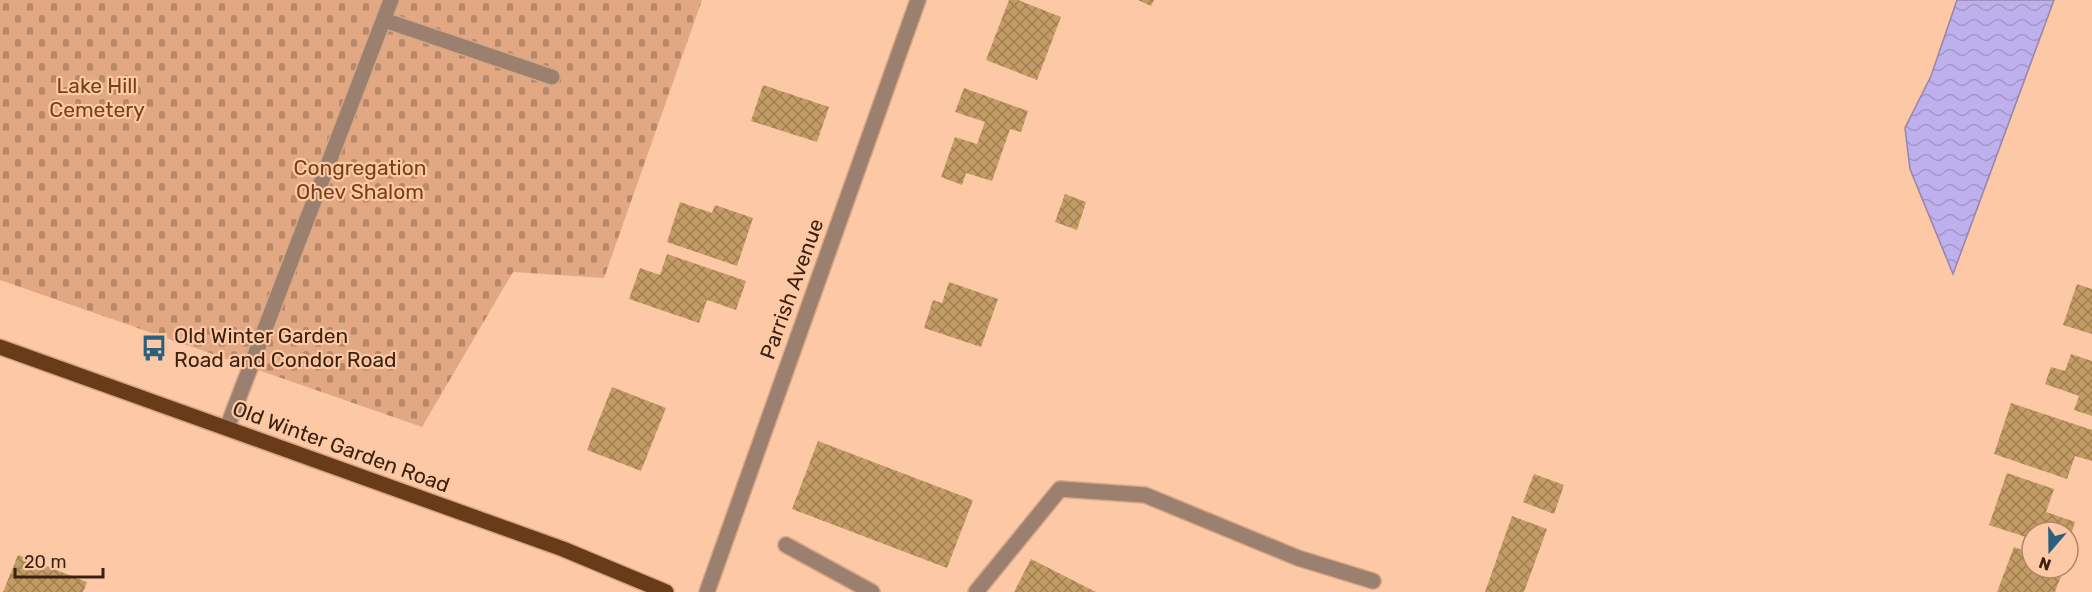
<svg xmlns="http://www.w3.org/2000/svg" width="2092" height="592" font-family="Rubik,sans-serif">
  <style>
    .cemetery { fill: url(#cemetery-stones) }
    .water { fill: url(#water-waves); stroke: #9685aa; stroke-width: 1.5 }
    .building { fill: url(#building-cross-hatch) }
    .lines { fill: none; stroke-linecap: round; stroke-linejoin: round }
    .minor-casing { stroke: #d6a787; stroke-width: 18 }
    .major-casing { stroke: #d6a787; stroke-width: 18 }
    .minor { stroke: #9c806f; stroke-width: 15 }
    .major { stroke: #693b18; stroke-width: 15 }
    .labels { text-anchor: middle; stroke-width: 4.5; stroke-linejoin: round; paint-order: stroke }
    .park-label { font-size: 21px; fill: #774118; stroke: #fdc8a5 }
    .street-label { font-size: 21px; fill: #3b2210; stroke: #fdc8a5 }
    .poi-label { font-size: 21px; fill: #3b2210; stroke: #fdc8a5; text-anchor: start }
  </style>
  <defs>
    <pattern id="cemetery-stones" width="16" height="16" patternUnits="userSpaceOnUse" patternTransform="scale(1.5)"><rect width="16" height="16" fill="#e2a883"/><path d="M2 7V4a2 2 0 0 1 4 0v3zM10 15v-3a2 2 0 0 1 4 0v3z" fill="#b8886a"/></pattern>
    <pattern id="water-waves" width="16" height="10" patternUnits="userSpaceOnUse" patternTransform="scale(1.5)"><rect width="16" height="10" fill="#bdb0ec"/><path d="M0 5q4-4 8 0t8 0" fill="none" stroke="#a397c9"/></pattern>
    <pattern id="building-cross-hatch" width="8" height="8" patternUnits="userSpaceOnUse" patternTransform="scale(1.5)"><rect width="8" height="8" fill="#c39c65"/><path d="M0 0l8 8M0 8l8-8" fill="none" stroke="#a07f52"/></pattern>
  </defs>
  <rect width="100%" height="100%" fill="#fdc8a5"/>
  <path class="cemetery" d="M0 0H702L604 278 513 272 422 427 0 280Z"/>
  <path class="water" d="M1957 0H2054L1953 274 1910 169 1905 128 1931 76Z"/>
  <g class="building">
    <path d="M1009 0H1018L1061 17 1037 80 986 60Z"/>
    <path d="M1138 0H1154L1151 6Z"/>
    <path d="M763 85 829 107 817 142 751 121Z"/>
    <path d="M964 88 1028 111 1021 132 1010 129 992 181 966 173 962 185 941 177 955 137 977 144 985 122 955 112Z"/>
    <path d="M1065 194 1086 202 1077 230 1055 222Z"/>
    <path d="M680 202 712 213 715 205 753 218 737 266 667 242Z"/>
    <path d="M667 254 746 281 736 310 707 300 699 323 629 299 640 268 660 275Z"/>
    <path d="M949 282 998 299 981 347 924 328 933 300 942 303Z"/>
    <path d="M2077 284 2092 289V334L2063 325Z"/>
    <path d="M2071 354 2092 361V416L2074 410 2079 396 2045 384 2051 367 2065 371Z"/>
    <path d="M612 387 666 408 641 471 587 450Z"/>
    <path d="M2011 403 2092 430V461L2075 456 2067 479 1994 454Z"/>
    <path d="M818 441 973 500 947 568 792 509Z"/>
    <path d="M2007 473 2054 489 2046 512 2075 522 2068 544V532H2032V539L1989 525Z"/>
    <path d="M1534 474 1564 485 1554 514 1523 502Z"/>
    <path d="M1512 516 1547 529 1524 592H1485Z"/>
    <path d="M2014 547 2032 553V568H2064L2055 592H1997Z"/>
    <path d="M18 555 87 582 83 592H3Z"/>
    <path d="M1031 559 1096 592H1014Z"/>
  </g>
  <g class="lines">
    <g class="minor-casing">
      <g id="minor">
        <path d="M384 20 552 77"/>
        <path d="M227 428 391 0"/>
        <path d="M786 545 872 592"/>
        <path d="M707 592 918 0"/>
        <path d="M976 592 1060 489 1145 495 1298 558 1373 581"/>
      </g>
    </g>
    <g class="major-casing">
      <path id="major" d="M0 347 563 549 666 592"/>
    </g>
    <use href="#minor" class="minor"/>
    <use href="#major" class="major"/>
  </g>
  <defs>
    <g id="bus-bare" transform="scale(2.07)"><path d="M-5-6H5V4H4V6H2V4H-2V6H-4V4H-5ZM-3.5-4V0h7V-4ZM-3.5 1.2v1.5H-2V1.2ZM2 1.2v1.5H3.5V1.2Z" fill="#2b607c" stroke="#fdc8a5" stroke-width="2.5" paint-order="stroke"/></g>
  </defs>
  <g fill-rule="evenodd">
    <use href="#bus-bare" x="154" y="348"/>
  </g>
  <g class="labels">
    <g class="park-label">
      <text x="97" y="93">Lake Hill<tspan x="97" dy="24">Cemetery</tspan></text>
      <text x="360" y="175">Congregation<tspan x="360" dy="24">Ohev Shalom</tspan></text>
    </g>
    <g class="street-label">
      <text transform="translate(792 289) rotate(-70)" y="7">Parrish Avenue</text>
      <text transform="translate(341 447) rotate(20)" y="7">Old Winter Garden Road</text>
    </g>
    <g class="poi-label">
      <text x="174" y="343">Old Winter Garden<tspan x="174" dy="24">Road and Condor Road</tspan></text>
    </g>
  </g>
  <g transform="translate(2050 550) rotate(200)"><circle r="28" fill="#fdc8a5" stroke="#af8669" stroke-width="1.5"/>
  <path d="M0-4.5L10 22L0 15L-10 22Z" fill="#2b607c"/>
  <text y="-9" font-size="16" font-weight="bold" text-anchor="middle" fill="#3b2210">N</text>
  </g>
  <path d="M15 568v9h88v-9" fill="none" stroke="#3b2210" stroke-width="3"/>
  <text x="24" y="568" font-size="18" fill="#3b2210" stroke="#fdc8a5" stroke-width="4.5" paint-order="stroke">20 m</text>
</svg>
